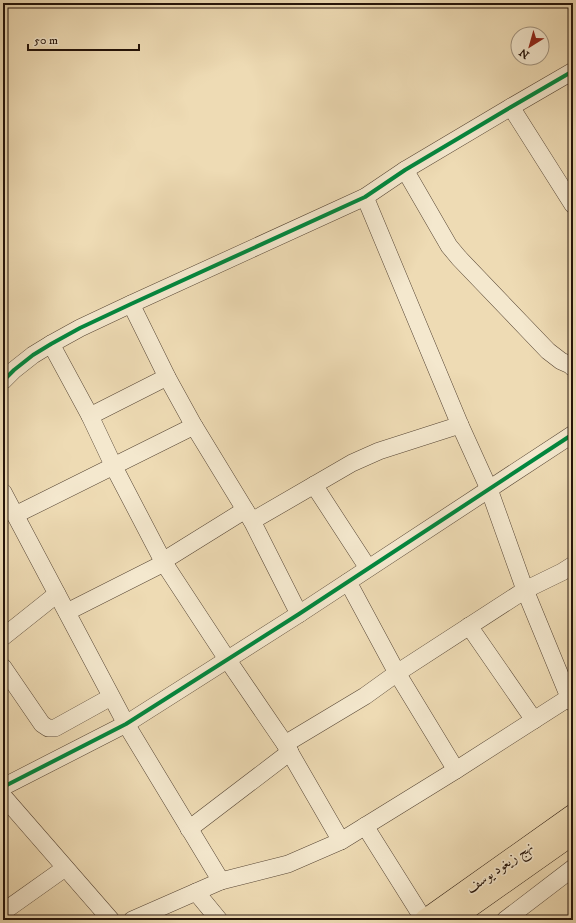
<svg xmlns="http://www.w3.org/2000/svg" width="576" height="923" font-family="'IM FELL DW Pica',Amiri,serif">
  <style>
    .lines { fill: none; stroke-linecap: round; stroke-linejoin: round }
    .minor-casing { stroke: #564534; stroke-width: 18 }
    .major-casing { stroke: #241309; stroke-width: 22 }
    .minor { stroke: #f4e8ce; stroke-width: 17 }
    .major { stroke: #eedbb4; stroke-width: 21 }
    .cycleway-casing { stroke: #f4e8ce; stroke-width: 6 }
    .cycleway { stroke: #00873e; stroke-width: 4 }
    .labels { text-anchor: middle; stroke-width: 3.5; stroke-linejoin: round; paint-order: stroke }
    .street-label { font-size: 14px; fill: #241309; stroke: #f4e8ce }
  </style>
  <rect width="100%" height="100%" fill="#eedbb4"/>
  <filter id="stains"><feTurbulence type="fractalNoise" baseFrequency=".005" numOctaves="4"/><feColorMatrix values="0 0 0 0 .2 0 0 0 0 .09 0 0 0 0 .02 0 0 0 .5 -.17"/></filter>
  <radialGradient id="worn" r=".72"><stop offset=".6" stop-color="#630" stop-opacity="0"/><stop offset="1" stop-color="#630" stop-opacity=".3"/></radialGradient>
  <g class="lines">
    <g class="minor-casing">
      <g id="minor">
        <path d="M511 107 573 205"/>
        <path d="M405 170 449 246 459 258 548 351 561 361 570 365 573 368"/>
        <path d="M365 197 460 425 489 489 525 590 569 697 573 703"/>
        <path d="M131 304 167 377 194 426 252 521 299 614"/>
        <path d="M51 344 90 416 116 471 164 563 227 659 285 744 341 841"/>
        <path d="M3 381 14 370 33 355 51 344 80 328 131 304 365 197 405 170 511 107 573 71"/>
        <path d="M90 416 167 377"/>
        <path d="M314 485 368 568"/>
        <path d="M3 492 126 724 221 881"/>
        <path d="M15 515 194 426"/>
        <path d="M252 521 352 463 379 451 460 425"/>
        <path d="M163 561 245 510"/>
        <path d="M348 582 397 673 456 770"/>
        <path d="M67 612 164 563"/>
        <path d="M469 626 534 720"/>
        <path d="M3 637 57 594"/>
        <path d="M3 667 42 724 48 728H55L111 697"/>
        <path d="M285 744 365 696 397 673 525 590 562 572 573 565"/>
        <path d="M3 787 126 724 299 614 573 434"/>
        <path d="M3 796 111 920"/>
        <path d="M365 826 424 920"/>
        <path d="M189 829 290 752"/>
        <path d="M196 892 219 920"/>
        <path d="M3 912 65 868"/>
        <path d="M132 920 221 881 288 864 341 841 456 770 573 695"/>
        <path d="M505 920 573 868"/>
      </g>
    </g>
    <g class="major-casing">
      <g id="major">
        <path d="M425 920 573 815"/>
        <path d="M451 920 573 834"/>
      </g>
    </g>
    <use href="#minor" class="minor"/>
    <use href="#major" class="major"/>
    <g class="cycleway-casing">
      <g id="cycleway">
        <path d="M3 381 14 370 33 355 51 344 80 328 131 304 365 197 405 170 511 107 573 71"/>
        <path d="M3 787 126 724 299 614 573 434"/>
      </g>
    </g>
    <use href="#cycleway" class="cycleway"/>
  </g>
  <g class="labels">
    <g class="street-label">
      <text transform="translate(499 867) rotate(-35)" y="5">نهج زيغود يوسف</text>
    </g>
  </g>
  <rect width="576" height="923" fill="none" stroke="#eedbb4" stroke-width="16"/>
  <rect x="4" y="4" width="568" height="915" fill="none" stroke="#241309" stroke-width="2"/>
  <rect x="8" y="8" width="560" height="907" fill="none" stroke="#241309"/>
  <g transform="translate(530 46) rotate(217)"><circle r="19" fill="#f4e8ce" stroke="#a1937f"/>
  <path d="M0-3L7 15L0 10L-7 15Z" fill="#8f2418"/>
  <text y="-6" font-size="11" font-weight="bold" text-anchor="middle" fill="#241309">N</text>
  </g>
  <path d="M28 44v6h111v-6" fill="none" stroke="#241309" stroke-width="2"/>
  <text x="34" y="44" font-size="12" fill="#241309" stroke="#f4e8ce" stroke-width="3" paint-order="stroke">50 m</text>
  <rect width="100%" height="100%" filter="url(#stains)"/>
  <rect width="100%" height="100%" fill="url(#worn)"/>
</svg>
